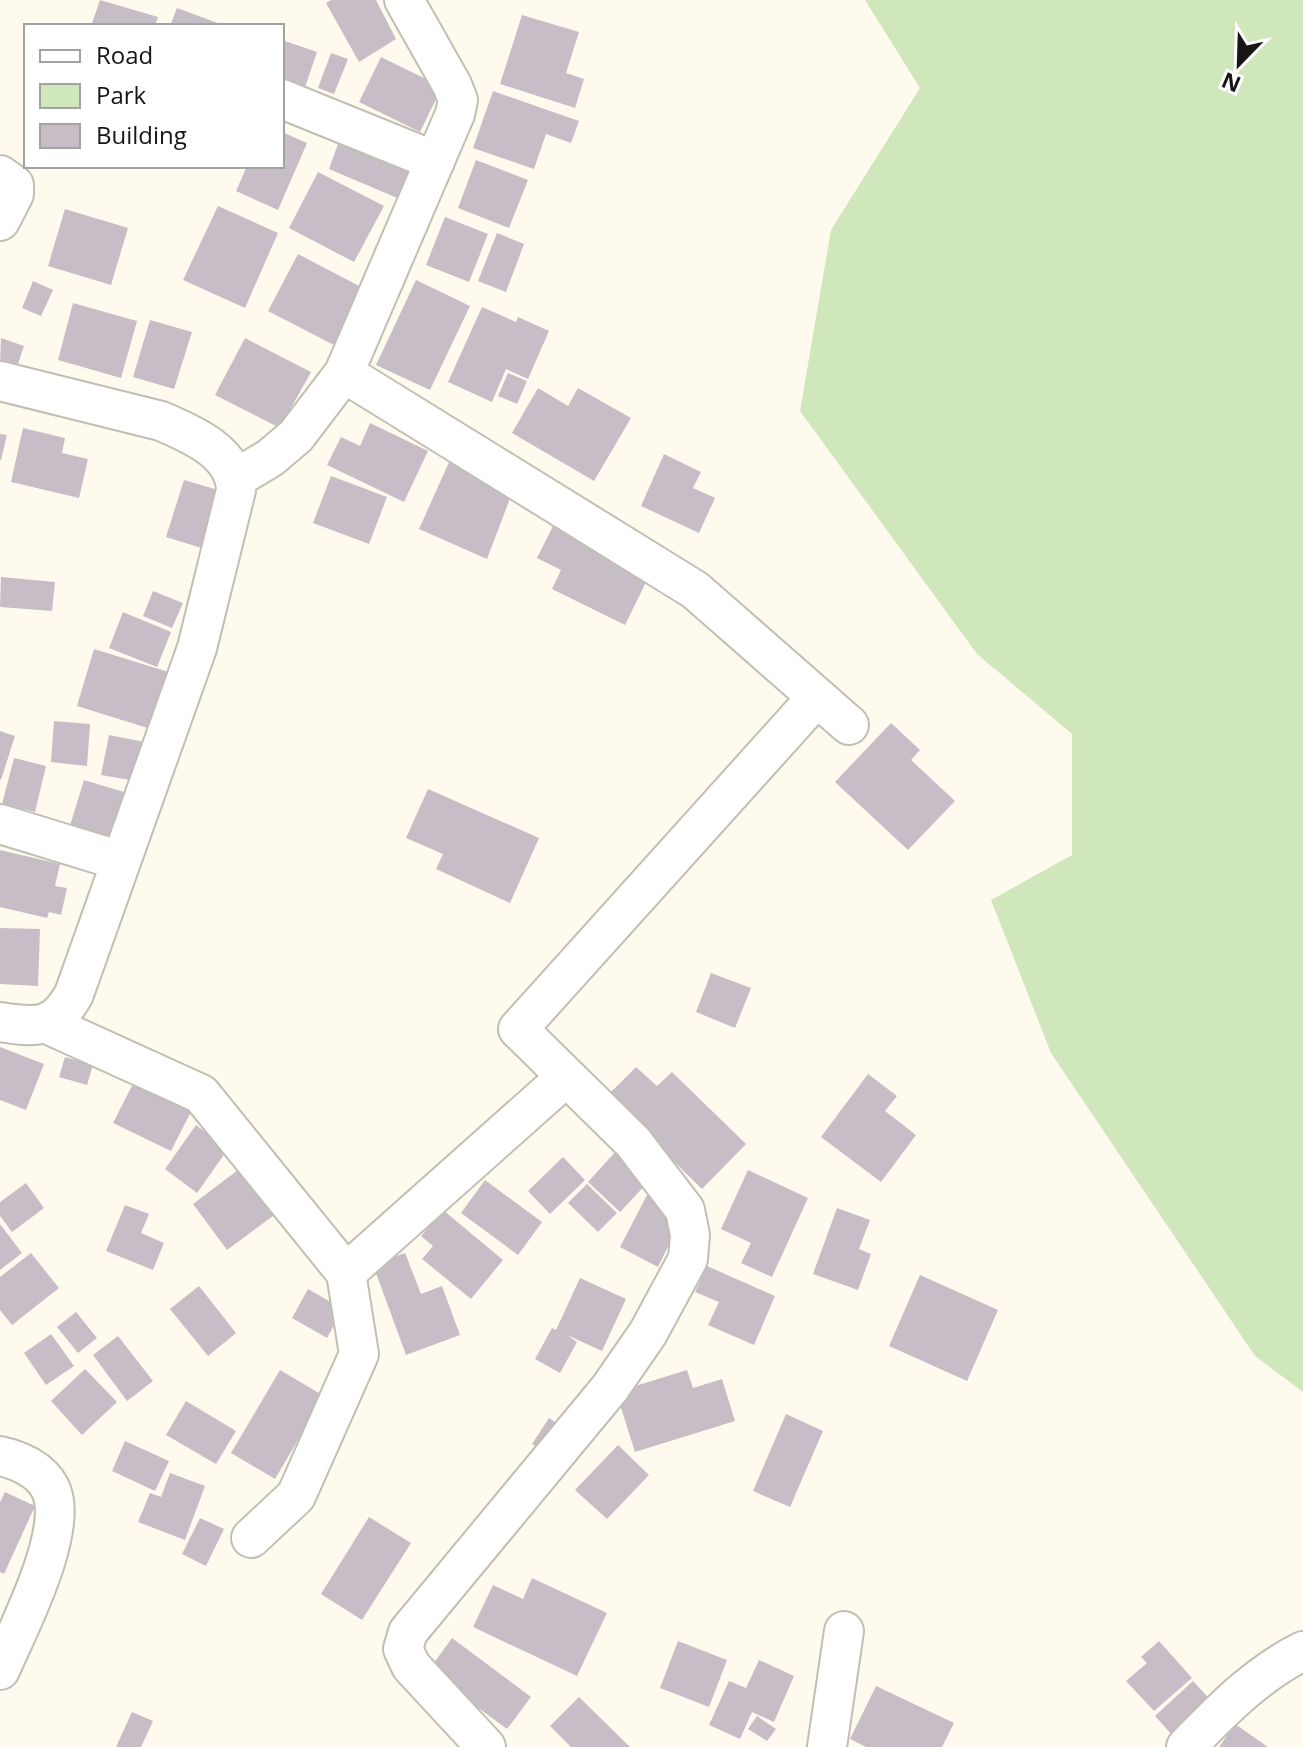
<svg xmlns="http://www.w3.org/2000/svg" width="1303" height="1747" font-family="'Open Sans',sans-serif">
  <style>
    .green { fill: #d0e6bb }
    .building { fill: #c7bdc6 }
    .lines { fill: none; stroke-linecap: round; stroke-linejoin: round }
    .street-casing { stroke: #c1bfb3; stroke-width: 42 }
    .street { stroke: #fff; stroke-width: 38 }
  </style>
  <rect width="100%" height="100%" fill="#fefbee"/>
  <path class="green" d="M865 0H1303V1392L1255 1356 1051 1053 991 900 1072 855V734L977 654 800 411 831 230 920 88Z"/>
  <g class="building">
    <path d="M100 0 158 17 155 26H91Z"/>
    <path d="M331 0H376L396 39 359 62 326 3Z"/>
    <path d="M177 8 226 26H170Z"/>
    <path d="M522 15 579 32 566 73 584 79 575 108 500 84Z"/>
    <path d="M282 40 317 52 303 93 282 86Z"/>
    <path d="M331 53 348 59 334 94 318 88Z"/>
    <path d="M381 57 442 87 420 132 359 102Z"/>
    <path d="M493 91 579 121 571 143 546 134 534 169 473 148Z"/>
    <path d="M343 130 421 161 402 200 329 169Z"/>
    <path d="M282 132 307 143 278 210 236 191 247 166H282Z"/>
    <path d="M476 160 528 180 509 228 458 208Z"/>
    <path d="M318 172 384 206 354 262 289 228Z"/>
    <path d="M218 206 278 233 245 308 183 280Z"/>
    <path d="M65 209 128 228 111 285 48 266Z"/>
    <path d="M445 217 488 234 469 282 426 265Z"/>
    <path d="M497 233 524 244 506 292 478 281Z"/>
    <path d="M298 254 363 288 334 345 268 311Z"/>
    <path d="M416 280 470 306 430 390 376 365Z"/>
    <path d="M33 281 53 290 41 316 22 308Z"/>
    <path d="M73 303 137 321 121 378 58 360Z"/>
    <path d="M482 307 516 322 518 317 549 331 528 379 506 369 492 402 448 382Z"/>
    <path d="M150 320 192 332 174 389 133 377Z"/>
    <path d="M1 338 24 346 16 370 0 364Z"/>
    <path d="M245 338 311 372 280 428 215 395Z"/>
    <path d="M508 373 527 381 517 404 498 396Z"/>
    <path d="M538 388 568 406 578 388 631 418 594 481 512 433Z"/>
    <path d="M370 423 428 451 404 502 327 465 341 437 360 446Z"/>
    <path d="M23 428 65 438 62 453 88 459 79 498 11 482Z"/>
    <path d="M0 434 7 435 1 460H0Z"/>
    <path d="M664 454 701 472 693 488 715 498 699 533 641 506Z"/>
    <path d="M450 460 514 488 487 559 419 529Z"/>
    <path d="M331 476 387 497 369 544 313 523Z"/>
    <path d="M184 480 225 492 208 550 166 537Z"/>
    <path d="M556 520 653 568 625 625 552 589 561 570 537 558Z"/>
    <path d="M1 577 55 582 52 611 0 607Z"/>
    <path d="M153 591 183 603 172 628 143 616Z"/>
    <path d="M123 612 171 632 157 667 109 648Z"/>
    <path d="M94 649 175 674 157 731 77 706Z"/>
    <path d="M54 721 90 724 87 766 51 762Z"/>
    <path d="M891 723 920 750 911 760 955 801 908 850 835 782Z"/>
    <path d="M0 731 15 736 1 780 0 779Z"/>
    <path d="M109 735 155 744 147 783 101 775Z"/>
    <path d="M14 758 46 766 35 812 2 804Z"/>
    <path d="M84 780 134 795 118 848 68 832Z"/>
    <path d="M428 789 539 838 510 903 436 869 443 854 406 838Z"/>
    <path d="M0 850 60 864 55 886 67 888 61 915 49 912 47 918 0 907Z"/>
    <path d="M0 928 40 929 38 986 0 984Z"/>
    <path d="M711 973 751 988 735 1028 696 1012Z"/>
    <path d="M0 1047 44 1064 26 1110 0 1100Z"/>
    <path d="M65 1057 93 1065 87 1085 59 1077Z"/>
    <path d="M636 1067 657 1086 672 1072 746 1144 702 1189 607 1096Z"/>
    <path d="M138 1074 196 1102 171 1151 113 1123Z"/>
    <path d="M868 1074 897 1096 885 1111 916 1135 881 1182 821 1137Z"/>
    <path d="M196 1125 228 1149 197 1193 165 1169Z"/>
    <path d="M617 1150 650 1180 620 1212 588 1182Z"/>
    <path d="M563 1157 585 1180 550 1214 528 1191Z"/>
    <path d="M246 1164 281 1210 227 1250 193 1204Z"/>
    <path d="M748 1170 808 1198 772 1277 741 1263 751 1243 721 1229Z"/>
    <path d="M485 1180 542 1222 518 1255 461 1213Z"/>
    <path d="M26 1183 44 1208 12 1232 0 1216V1202Z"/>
    <path d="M587 1184 617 1213 598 1232 568 1203Z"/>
    <path d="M647 1195 684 1214 658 1267 620 1247Z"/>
    <path d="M125 1205 149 1214 141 1233 164 1243 153 1270 106 1251Z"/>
    <path d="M837 1208 870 1220 859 1249 871 1254 858 1290 813 1274Z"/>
    <path d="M443 1210 503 1260 471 1299 422 1259 433 1246 421 1236Z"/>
    <path d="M0 1224 22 1253 0 1270Z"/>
    <path d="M31 1253 59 1288 12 1325 0 1310V1277Z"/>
    <path d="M405 1253 421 1294 442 1286 460 1335 406 1355 373 1265Z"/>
    <path d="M707 1266 775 1296 754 1345 708 1325 719 1302 695 1292Z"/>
    <path d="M920 1275 998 1310 967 1381 889 1346Z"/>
    <path d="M580 1278 626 1299 602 1351 567 1335 577 1342 560 1373 535 1359 552 1328 556 1330Z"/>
    <path d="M199 1286 236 1333 208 1356 170 1309Z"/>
    <path d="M308 1289 343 1309 327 1338 292 1318Z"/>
    <path d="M76 1312 97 1338 78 1353 57 1327Z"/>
    <path d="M51 1334 74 1366 46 1385 24 1353Z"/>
    <path d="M118 1336 153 1381 127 1401 93 1355Z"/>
    <path d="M85 1369 117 1402 82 1435 51 1401Z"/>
    <path d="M280 1370 324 1396 275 1479 231 1453Z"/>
    <path d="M687 1370 693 1388 722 1379 735 1421 635 1452 616 1392Z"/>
    <path d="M186 1401 236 1431 216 1464 166 1435Z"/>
    <path d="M786 1414 823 1431 790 1507 753 1491Z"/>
    <path d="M549 1418 567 1430 551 1456 532 1444Z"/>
    <path d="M125 1441 169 1461 155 1491 112 1471Z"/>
    <path d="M618 1445 649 1475 607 1519 575 1490Z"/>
    <path d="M170 1473 205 1486 185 1540 138 1522 150 1493 161 1497Z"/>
    <path d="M5 1492 35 1506 4 1574 0 1572V1502Z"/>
    <path d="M369 1517 411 1543 362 1620 321 1594Z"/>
    <path d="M200 1518 224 1529 206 1566 182 1554Z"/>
    <path d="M532 1578 607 1613 577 1676 473 1627 493 1585 523 1599Z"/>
    <path d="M452 1638 531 1697 507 1729 428 1671Z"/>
    <path d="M678 1641 727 1660 709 1707 660 1688Z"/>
    <path d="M1159 1641 1192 1678 1154 1711 1126 1681 1147 1663 1141 1657Z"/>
    <path d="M759 1660 794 1676 774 1722 752 1712 740 1739 709 1725 729 1681 746 1688Z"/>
    <path d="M1193 1681 1219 1709 1181 1745 1155 1716Z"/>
    <path d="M876 1686 954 1723 942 1747H866L850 1739Z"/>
    <path d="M579 1697 630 1747H571L550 1726Z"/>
    <path d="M132 1712 153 1721 141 1747H116Z"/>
    <path d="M757 1716 776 1729 767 1741 748 1729Z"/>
    <path d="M1235 1724 1268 1747H1219Z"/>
  </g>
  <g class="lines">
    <g class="street-casing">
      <g id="street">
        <path d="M282 99 435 161"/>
        <path d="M0 175 14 185V194L0 221"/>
        <path d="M344 373 695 590 849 725"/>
        <path d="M0 381 161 421C191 434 235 452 236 490L197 648 74 994C55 1029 37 1028 0 1022"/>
        <path d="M235 479 270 458 296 436 344 373 455 114 458 100 452 85 404 0"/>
        <path d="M0 824 121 861"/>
        <path d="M47 1024 201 1094 346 1273 565 1078"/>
        <path d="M0 1456C19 1460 41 1470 50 1488 71 1528 17 1631 0 1670"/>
        <path d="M251 1538 296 1496 359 1354 346 1273"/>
        <path d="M486 1747 411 1666 403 1649 408 1632 610 1388 648 1333 688 1259 690 1235 685 1210 633 1142 518 1029 817 697"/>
        <path d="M827 1747 844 1631"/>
        <path d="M1186 1747C1222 1710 1257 1674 1303 1651"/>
      </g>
    </g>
    <use href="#street" class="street"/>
  </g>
  <rect x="24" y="24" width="260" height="144" fill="#ffffff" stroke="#a2a2a0" stroke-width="2"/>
  <rect x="40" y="50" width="40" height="12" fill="#ffffff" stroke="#a2a2a0" stroke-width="2"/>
  <text x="96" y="64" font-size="24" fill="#171612">Road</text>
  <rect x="40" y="84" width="40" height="24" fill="#d0e6bb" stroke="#a2a2a0" stroke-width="2"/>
  <text x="96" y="104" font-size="24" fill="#171612">Park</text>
  <rect x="40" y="124" width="40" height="24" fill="#c7bdc6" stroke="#a2a2a0" stroke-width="2"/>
  <text x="96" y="144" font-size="24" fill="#171612">Building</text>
  <g transform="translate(1239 64) rotate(203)" stroke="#ffffff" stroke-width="6" paint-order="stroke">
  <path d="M0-6L14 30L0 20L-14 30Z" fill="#171612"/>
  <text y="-12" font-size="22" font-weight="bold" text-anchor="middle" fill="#171612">N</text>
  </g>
</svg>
